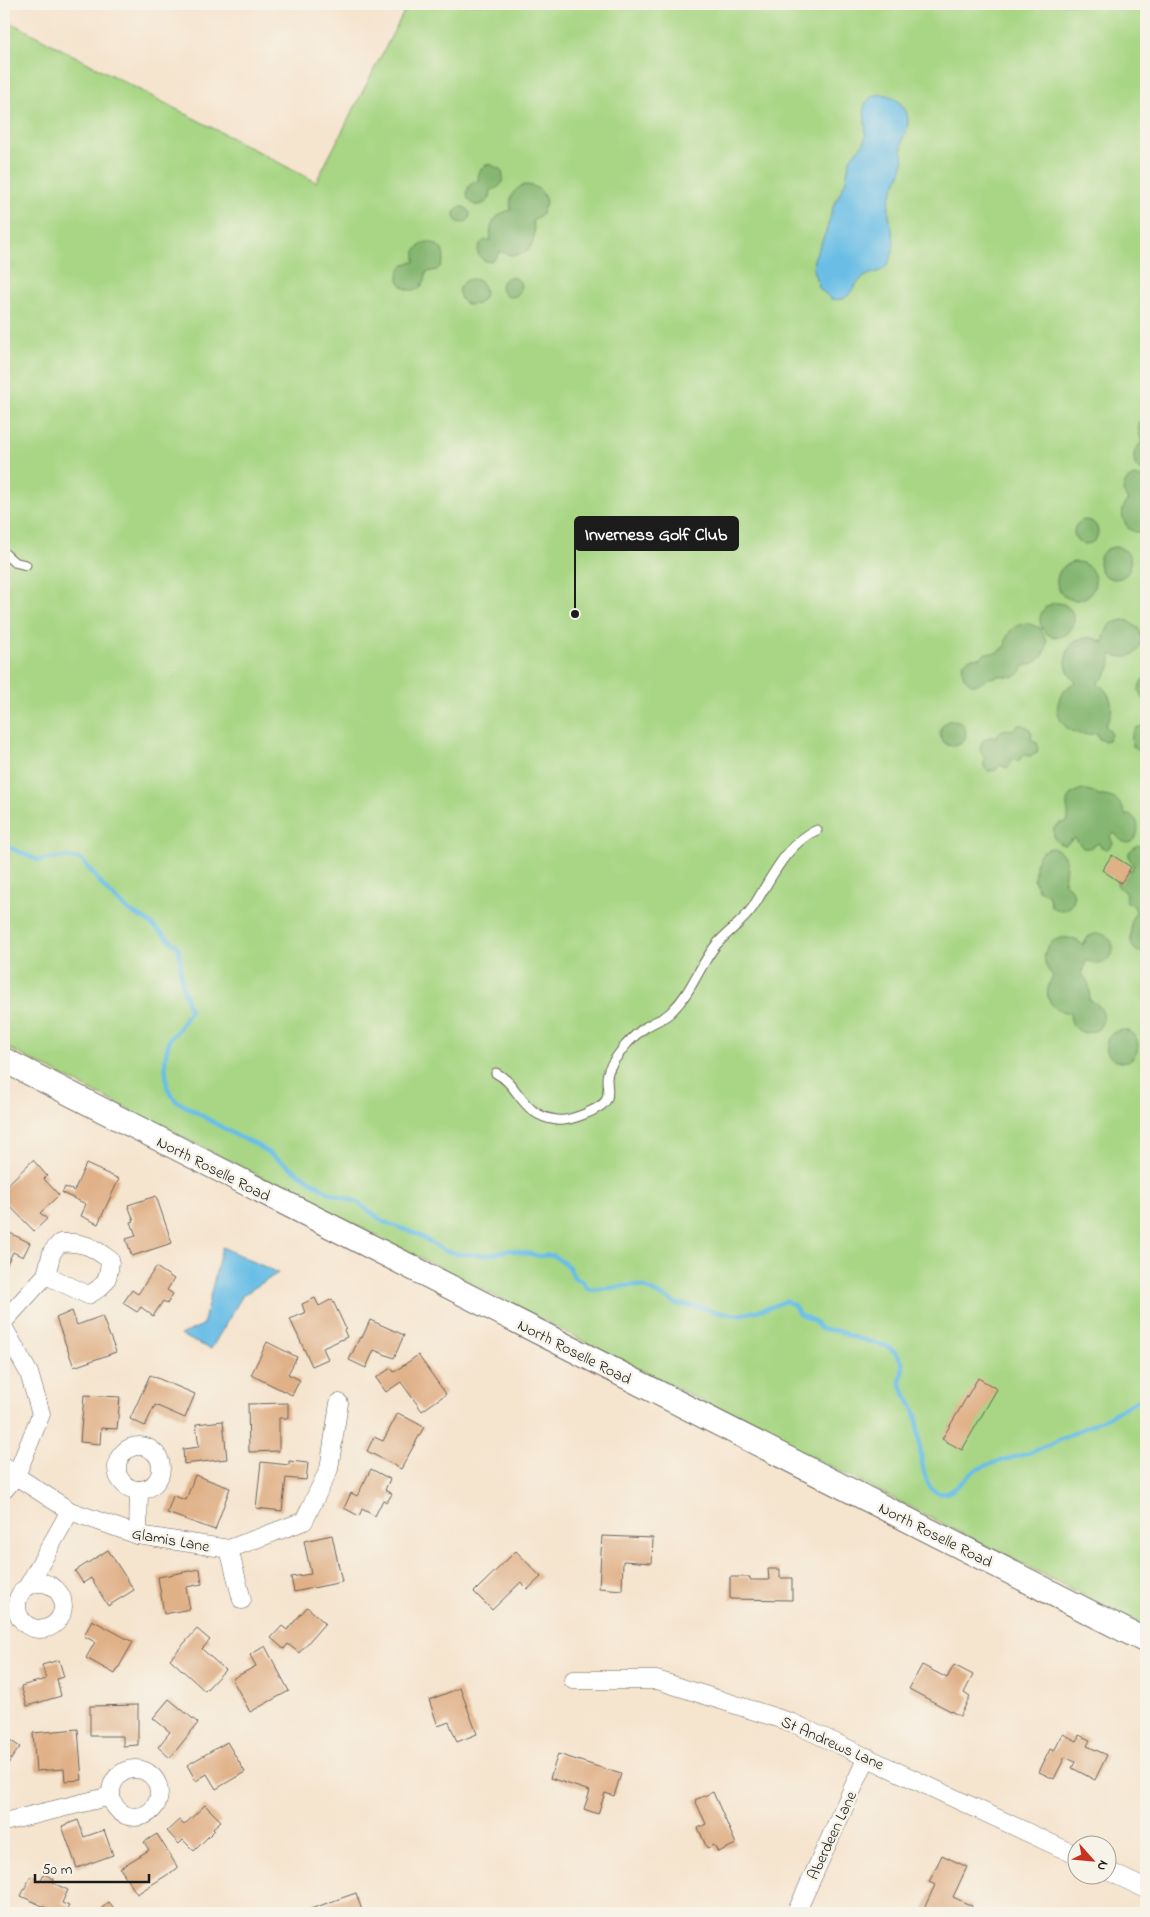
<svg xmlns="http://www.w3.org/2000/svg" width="1150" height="1917" font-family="'Indie Flower',sans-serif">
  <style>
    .green { fill: #a8d684; stroke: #627950 }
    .forest { fill: #86b772; stroke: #516a47 }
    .water { fill: #69bee6; stroke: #426d81 }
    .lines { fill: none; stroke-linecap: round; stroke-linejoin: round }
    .stream { stroke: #69bee6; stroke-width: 4.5 }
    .building { fill: #e0b087 }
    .service-casing { stroke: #68625a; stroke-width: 11 }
    .minor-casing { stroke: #68625a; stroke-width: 19 }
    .secondary-casing { stroke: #68625a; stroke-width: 26 }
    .service { stroke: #fff; stroke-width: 9 }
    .minor { stroke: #fff; stroke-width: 18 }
    .secondary { stroke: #fff; stroke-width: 24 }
    .labels { text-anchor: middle; stroke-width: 5; stroke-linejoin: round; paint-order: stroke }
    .street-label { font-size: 16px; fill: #1c1c1c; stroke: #f7f3e8 }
    .leader { fill: none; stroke: #1c1c1c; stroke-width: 2 }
    .callout-dot { fill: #1c1c1c; stroke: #f7f3e8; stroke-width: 2 }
    .callout { fill: #1c1c1c; stroke: #1c1c1c; stroke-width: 2 }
    .callout-label { font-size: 18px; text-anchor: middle; font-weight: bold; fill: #fff }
  </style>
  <rect width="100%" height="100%" fill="#f7f3e8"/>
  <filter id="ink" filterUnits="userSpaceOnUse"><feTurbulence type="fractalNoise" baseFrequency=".02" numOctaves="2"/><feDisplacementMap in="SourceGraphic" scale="10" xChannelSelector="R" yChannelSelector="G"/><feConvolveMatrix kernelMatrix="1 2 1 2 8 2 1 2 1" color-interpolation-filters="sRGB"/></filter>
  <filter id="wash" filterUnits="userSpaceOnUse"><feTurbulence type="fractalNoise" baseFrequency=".0096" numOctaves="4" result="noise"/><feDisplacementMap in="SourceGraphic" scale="20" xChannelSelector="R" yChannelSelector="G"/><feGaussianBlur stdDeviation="1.12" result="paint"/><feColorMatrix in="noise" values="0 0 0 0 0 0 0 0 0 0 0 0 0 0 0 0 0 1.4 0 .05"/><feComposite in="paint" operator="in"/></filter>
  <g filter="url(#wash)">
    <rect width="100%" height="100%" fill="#f5e4ce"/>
    <path class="green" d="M408 4H1146V1627L4 1046V19L316 182Z"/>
    <g class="forest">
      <path d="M490 164 501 170C506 180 501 188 491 190 491 201 484 206 474 205L468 199C465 190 469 183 478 181 478 172 481 166 490 164Z"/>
      <path d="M524 185C536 185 543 190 546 202L542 214 532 221C541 244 523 264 500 251 495 263 484 265 478 254 477 245 482 239 491 240 488 225 496 213 511 210 509 198 512 190 524 185Z"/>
      <circle cx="462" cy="215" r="8"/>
      <path d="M427 242C443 243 450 259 437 270L426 272 425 281 419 289C409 292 403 289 398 280 397 269 403 262 415 262V251L422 244Z"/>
      <circle cx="511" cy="287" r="10"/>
      <circle cx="472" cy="292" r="13"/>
      <path d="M1146 414V473L1136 467C1132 457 1133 448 1143 442 1136 432 1137 422 1146 414Z"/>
      <path d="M1134 476 1143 478 1146 482V532H1135L1129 529C1121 519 1120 510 1128 500 1120 491 1122 481 1134 476Z"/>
      <circle cx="1086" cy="532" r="12"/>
      <circle cx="1115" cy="563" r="16"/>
      <circle cx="1076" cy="581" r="19"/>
      <circle cx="1057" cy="620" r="17"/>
      <path d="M1123 620 1129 621 1139 629C1147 651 1130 663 1111 654 1112 668 1108 675 1097 683 1113 694 1116 710 1105 726L1110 730 1111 735 1108 740 1104 741 1099 739 1097 733C1059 743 1042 699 1076 682 1051 658 1076 625 1104 643V636L1110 624Z"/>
      <path d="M1027 623 1040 628 1047 641C1046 656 1039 664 1024 666 1016 683 1010 674 999 676 994 677 992 678 987 678 965 701 948 653 980 658L986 653H996L1005 647C1006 632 1013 625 1027 623Z"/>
      <path d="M1146 677V701C1137 694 1137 684 1146 677Z"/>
      <circle cx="953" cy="733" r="13"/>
      <path d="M1018 725H1023L1029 728 1032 734 1031 739 1038 744 1037 753 1031 756 1025 755 1018 761 1011 760 1010 765 1007 768 1000 765 996 770 988 771C983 767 983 764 985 759L980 750 982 741 989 737H996C1000 730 1005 728 1013 730Z"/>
      <path d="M1146 725V754H1145C1132 751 1127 739 1136 728Z"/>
      <path d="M1082 789 1094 792 1098 796C1113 795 1122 801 1125 815 1150 814 1134 863 1115 833L1110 836 1113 844 1107 849 1101 847 1099 843 1089 848H1083L1075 838 1065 845C1056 844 1052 837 1054 828L1060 823 1067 822C1072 809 1057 798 1082 789Z"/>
      <path d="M1137 845 1146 847V953C1124 952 1133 934 1131 920L1136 912 1134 906 1127 902 1125 892C1112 885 1117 877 1126 869L1132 870 1133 864 1129 858V852Z"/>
      <path d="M1053 848C1071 854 1065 869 1064 883 1073 888 1076 895 1072 905 1066 911 1058 912 1051 906L1048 894 1038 890 1034 880C1036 866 1034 850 1053 848Z"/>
      <path d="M1099 933C1126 940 1110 975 1087 960L1081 973C1089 981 1091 988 1089 1000 1104 1005 1108 1019 1097 1030L1085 1033C1075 1030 1070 1024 1070 1013 1048 1010 1042 994 1053 976 1030 953 1058 924 1083 945L1089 936Z"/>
      <circle cx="1122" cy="1046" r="16"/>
    </g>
    <g class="water">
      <path d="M882 94C898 96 912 111 907 129 905 134 902 138 902 143 901 151 905 157 903 165 900 179 891 190 889 204 887 225 900 239 890 260 882 276 874 270 863 278 850 286 853 303 831 299L820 289 813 270 814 259 826 232 833 207 845 183 850 159 864 143 866 134 864 107 866 103 872 96Z"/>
      <path d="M222 1247 278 1273 243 1295 211 1349 180 1335 203 1325Z"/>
    </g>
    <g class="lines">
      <path class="stream" d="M4 845 38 860 68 857 82 860 107 891 129 911 146 920 176 945 179 949 182 985 190 1010 178 1030 169 1040 165 1059 167 1087 175 1100 237 1136 252 1142 328 1192 357 1202 384 1222 417 1234 443 1250 459 1254 487 1255 510 1250 540 1256 553 1255 569 1267 575 1279 582 1281 587 1288 592 1290 634 1285 644 1287 677 1304 705 1308 710 1311 739 1315 768 1308 786 1301 794 1305 799 1314 814 1321 821 1329 839 1331 849 1336 886 1346 896 1353 902 1362 903 1368 900 1382C903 1395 915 1405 917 1420 919 1435 921 1480 932 1489 949 1504 963 1477 976 1470 995 1460 1018 1458 1037 1450 1060 1440 1083 1429 1106 1418 1119 1411 1132 1402 1146 1397"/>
    </g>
    <g id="blocks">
      <g class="building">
        <path d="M1112 855 1131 867 1121 883 1102 870Z"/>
        <path d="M33 1160 47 1176 44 1179 59 1195 40 1213 47 1219 34 1231 4 1200V1188Z"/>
        <path d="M86 1164 119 1179 98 1224 81 1216 86 1204 62 1193 65 1187 74 1191Z"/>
        <path d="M156 1196 172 1243 132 1256 126 1239 136 1236 131 1222 134 1221 128 1205Z"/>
        <path d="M4 1230 30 1243 23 1257 13 1252 4 1270Z"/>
        <path d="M156 1267 174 1279 167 1290 173 1294 167 1304 163 1301 153 1316 141 1307 137 1312 123 1303 132 1290 138 1294Z"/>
        <path d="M315 1298 319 1306 332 1299 346 1329 344 1330 347 1337 323 1348 328 1359 312 1366 290 1319 305 1313 302 1304Z"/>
        <path d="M72 1311 77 1325 102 1316 116 1352 74 1367 56 1318Z"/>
        <path d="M370 1320 404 1335 394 1358 374 1350 366 1368 349 1360 360 1337 362 1338Z"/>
        <path d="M267 1342 297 1357 288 1374 300 1380 292 1395 251 1375Z"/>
        <path d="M418 1355 446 1394 422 1411 401 1382 386 1392 376 1378 391 1368 394 1372Z"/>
        <path d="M150 1375 195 1394 185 1418 155 1405 145 1426 130 1419Z"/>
        <path d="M978 1378 997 1389 962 1450 942 1439Z"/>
        <path d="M84 1395 120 1397 117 1429 101 1428 100 1444 80 1442Z"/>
        <path d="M288 1403V1418H279V1451L249 1452 248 1404Z"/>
        <path d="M398 1413 424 1427 401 1469 367 1451 374 1437 383 1441Z"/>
        <path d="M223 1421 227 1459 184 1464 183 1449 199 1447 196 1424Z"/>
        <path d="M289 1461 308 1463 306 1480 286 1478 282 1511 256 1508 261 1462 289 1465Z"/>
        <path d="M371 1469 390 1479 385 1490 392 1494 387 1502 383 1500 375 1516 362 1509 359 1516 344 1508 351 1493 357 1496Z"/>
        <path d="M195 1475 230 1488 215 1530 167 1513 173 1496 186 1500Z"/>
        <path d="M332 1535 342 1582 294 1592 291 1577 311 1574 304 1541Z"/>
        <path d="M602 1536 653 1538 652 1563 623 1561 622 1590 599 1588Z"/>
        <path d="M108 1550 134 1590 108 1606 91 1578 83 1583 75 1571Z"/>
        <path d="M516 1551 541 1577 528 1589 521 1582 492 1610 474 1592Z"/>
        <path d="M200 1569 202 1584 186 1587 190 1609 164 1614 158 1577Z"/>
        <path d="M768 1569H780V1578H792V1600L730 1599V1577H750V1580H769Z"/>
        <path d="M307 1607 325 1623 299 1653 288 1644 284 1649 271 1638 282 1626 287 1630Z"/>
        <path d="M92 1620 133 1642 115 1674 86 1658 95 1642 84 1636Z"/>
        <path d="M197 1629 210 1640 202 1649 225 1670 205 1691 170 1659Z"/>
        <path d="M265 1646 289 1691 250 1712 232 1679 256 1666 250 1655Z"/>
        <path d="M59 1660 64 1677 57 1679 61 1696 27 1706 21 1686 46 1679 42 1665Z"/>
        <path d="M922 1665 947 1678 954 1665 973 1675 964 1693 970 1697 960 1716 909 1689Z"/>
        <path d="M460 1688 477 1734 457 1742 449 1722 438 1726 429 1700Z"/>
        <path d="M169 1699 198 1723 170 1758 158 1747 170 1732 153 1718Z"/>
        <path d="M138 1705V1745L123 1746V1736H90V1706Z"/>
        <path d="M78 1729 82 1780 65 1781 64 1769 36 1771 33 1733Z"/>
        <path d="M1063 1734 1077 1741 1079 1735 1090 1740 1087 1746 1107 1755 1095 1780 1072 1768 1075 1762 1065 1757 1054 1779 1039 1772 1050 1749 1054 1751Z"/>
        <path d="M4 1736 20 1747 4 1769Z"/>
        <path d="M227 1742 245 1772 216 1789 207 1774 196 1781 187 1765Z"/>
        <path d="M558 1754 621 1774 614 1796 605 1793 598 1814 584 1809 590 1791 550 1778Z"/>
        <path d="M713 1792 736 1844 718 1852 714 1845 707 1848 698 1828 706 1824 695 1800Z"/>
        <path d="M205 1805 221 1821 213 1828 215 1830 194 1851 183 1840 179 1844 167 1831 179 1820 184 1825Z"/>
        <path d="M78 1820 84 1837 104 1830 113 1855 77 1868 62 1826Z"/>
        <path d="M157 1834 178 1868 137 1894 120 1868 149 1850 144 1842Z"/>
        <path d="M942 1855 967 1867 953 1897 972 1906 969 1913H922L935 1885 929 1882Z"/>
        <path d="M44 1874 54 1879 53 1883 68 1890 62 1903 69 1906 65 1913H47L49 1909 21 1896 31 1876 40 1881Z"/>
        <path d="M356 1893 363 1913H299Z"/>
        <path d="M109 1902 118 1913H96Z"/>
      </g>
    </g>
  </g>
  <g filter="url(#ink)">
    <use href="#blocks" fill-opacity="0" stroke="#68625a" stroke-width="1"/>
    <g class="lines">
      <g class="service-casing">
        <g id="service">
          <path d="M4 553 14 562 26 565"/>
          <path d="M496 1073C520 1085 521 1116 557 1120 568 1122 604 1109 607 1098 609 1093 607 1085 607 1079 607 1067 617 1057 624 1047 631 1039 638 1032 646 1027 655 1021 665 1019 672 1011 692 992 699 966 716 945 727 932 743 922 753 907 769 882 787 842 817 830"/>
        </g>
      </g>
      <g class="minor-casing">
        <g id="minor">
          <path d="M4 1321 46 1275 52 1252 60 1243C83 1241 93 1247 110 1260 109 1279 106 1286 88 1295L46 1275"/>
          <path d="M4 1328 29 1373 41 1414 16 1476 4 1490"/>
          <circle cx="139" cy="1468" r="22"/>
          <path d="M4 1466 16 1476 70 1511 138 1535 229 1549 304 1521 329 1469 339 1403"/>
          <path d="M138 1535 139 1490"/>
          <path d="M229 1549 242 1600"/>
          <circle cx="40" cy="1606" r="23"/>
          <path d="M28 1586 70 1511"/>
          <path d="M573 1680H657L793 1723 1078 1856"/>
          <circle cx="135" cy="1793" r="24"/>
          <path d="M4 1822 111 1796"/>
          <path d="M1108 1871 1146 1889"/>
          <path d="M796 1913 867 1757"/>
        </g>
      </g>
      <g class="secondary-casing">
        <path id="secondary" d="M4 1060 1146 1641"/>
      </g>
      <use href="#service" class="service"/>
      <use href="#minor" class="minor"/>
      <use href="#secondary" class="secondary"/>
    </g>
  </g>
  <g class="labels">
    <g class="street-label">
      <text transform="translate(214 1168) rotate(27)" y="6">North Roselle Road</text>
      <text transform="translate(575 1351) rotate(27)" y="6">North Roselle Road</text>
      <text transform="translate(936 1534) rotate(27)" y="6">North Roselle Road</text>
      <text transform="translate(171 1539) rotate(10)" y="6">Glamis Lane</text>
      <text transform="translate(833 1742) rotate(24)" y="6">St Andrews Lane</text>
      <text transform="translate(831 1835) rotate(-65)" y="6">Aberdeen Lane</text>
    </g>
  </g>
  <path class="leader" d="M575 614L575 533"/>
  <circle class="callout-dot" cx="575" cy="614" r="5"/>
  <rect class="callout" x="575" y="517" width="163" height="33" rx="5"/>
  <g class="callout-label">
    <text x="656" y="540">Inverness Golf Club</text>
  </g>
  <rect width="1150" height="1917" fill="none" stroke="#f7f3e8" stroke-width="20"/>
  <g transform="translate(1092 1860) rotate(117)"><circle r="24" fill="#f7f3e8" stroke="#9f9d96"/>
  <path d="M0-4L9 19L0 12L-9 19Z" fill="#c8321e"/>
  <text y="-8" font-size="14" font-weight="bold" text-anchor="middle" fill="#1c1c1c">N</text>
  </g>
  <path d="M35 1874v8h114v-8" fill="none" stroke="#1c1c1c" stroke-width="2.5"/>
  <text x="42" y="1874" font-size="15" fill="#1c1c1c" stroke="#f7f3e8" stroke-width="4" paint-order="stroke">50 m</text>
</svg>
